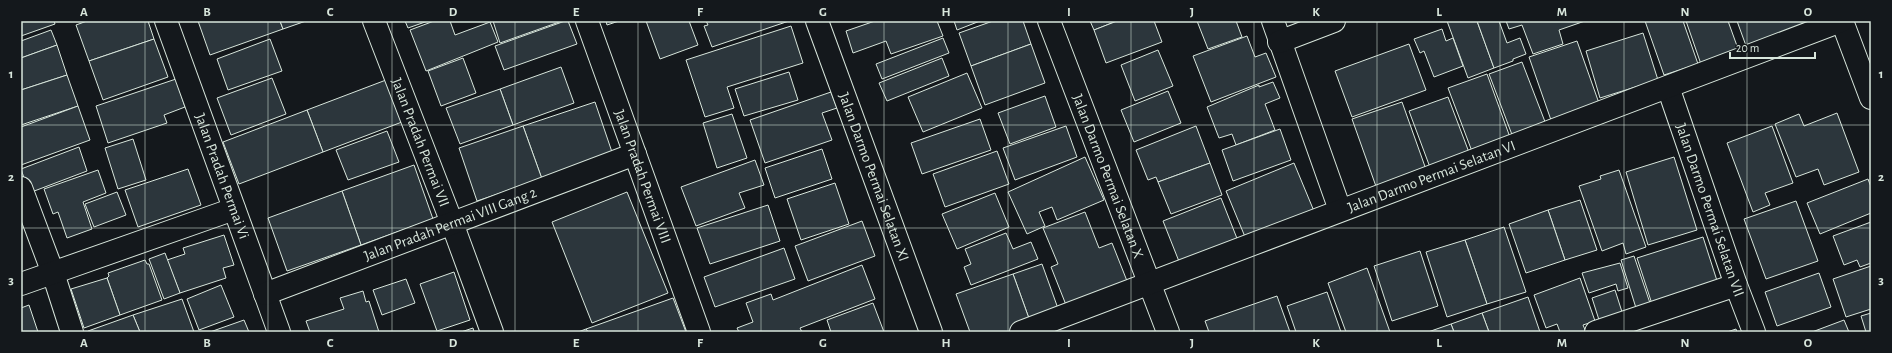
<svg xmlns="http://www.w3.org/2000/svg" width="1892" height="353" font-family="'Alegreya Sans',sans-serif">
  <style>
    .building { fill: #2c363c; stroke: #d8e6dc }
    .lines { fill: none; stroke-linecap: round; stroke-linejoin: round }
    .minor-casing { stroke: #d8e6dc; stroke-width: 24 }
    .minor { stroke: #14181c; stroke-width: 22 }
    .grid { fill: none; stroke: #d8e6dc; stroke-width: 1; stroke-opacity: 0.55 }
    .labels { text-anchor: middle; stroke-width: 3; stroke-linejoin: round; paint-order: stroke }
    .street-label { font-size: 15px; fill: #d8e6dc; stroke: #14181c }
    .neatline { fill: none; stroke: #d8e6dc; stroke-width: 1.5 }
    .grid-label { font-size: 13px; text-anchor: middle; font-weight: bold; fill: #d8e6dc }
  </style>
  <rect width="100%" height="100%" fill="#14181c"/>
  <g class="building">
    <path d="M21 21H54L55 24 21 36Z"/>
    <path d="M87 21H148L154 39 89 61 76 25Z"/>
    <path d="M198 21H280L283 29 210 55Z"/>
    <path d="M280 21H306L283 29Z"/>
    <path d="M405 21H428L408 28Z"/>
    <path d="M434 21H450L455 35 490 22 498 42 426 71 410 30Z"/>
    <path d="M493 21H562L500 43Z"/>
    <path d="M565 21H568L577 44 504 70 495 46Z"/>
    <path d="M606 21H619L607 25Z"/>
    <path d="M646 21H689L698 45 660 59Z"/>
    <path d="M706 21H789L712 47 704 26 708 25Z"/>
    <path d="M875 21H937L943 36 891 54 886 41 853 53 846 31Z"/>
    <path d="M954 21H980L957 30Z"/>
    <path d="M993 21H1023L1031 44 971 66 959 33Z"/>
    <path d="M1090 21H1117L1094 30Z"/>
    <path d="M1117 21H1154L1162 42 1106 63 1094 30Z"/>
    <path d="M1197 21H1236L1242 37 1208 49Z"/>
    <path d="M1447 21H1477L1494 68 1468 78Z"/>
    <path d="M1477 21H1499L1507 43 1520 38 1526 54 1513 59V61L1494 68Z"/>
    <path d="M1506 21H1585L1559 30 1563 44 1533 54 1522 25 1509 29Z"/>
    <path d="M1645 21H1683L1698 64 1664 75Z"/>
    <path d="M1686 21H1728L1741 57 1703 70Z"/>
    <path d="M1737 21H1806L1811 33 1749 54Z"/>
    <path d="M791 26 803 63 727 87 734 108 705 117 686 60Z"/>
    <path d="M1442 29 1446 41 1453 38 1463 66 1434 77 1424 51 1420 53 1414 39Z"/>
    <path d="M51 30 57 45 21 58V41Z"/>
    <path d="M1643 33 1658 80 1600 98 1586 51Z"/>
    <path d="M1247 36 1255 57 1266 53 1276 77 1211 102 1193 56Z"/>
    <path d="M943 38 949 53 882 79 876 64Z"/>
    <path d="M154 39 168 77 103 100 89 61Z"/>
    <path d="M270 39 282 71 228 90 217 59Z"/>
    <path d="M1577 41 1600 106 1552 123 1529 57Z"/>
    <path d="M1031 44 1045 83 985 105 971 66Z"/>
    <path d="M1409 44 1426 90 1352 117 1335 71Z"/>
    <path d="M57 45 67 75 21 90V58Z"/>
    <path d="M1158 50 1173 86 1135 101 1121 65Z"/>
    <path d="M463 58 476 93 441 106 428 71Z"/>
    <path d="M942 58 949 76 887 101 879 83Z"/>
    <path d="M1522 62 1547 127 1514 140 1489 74Z"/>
    <path d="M561 67 574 103 513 125 500 89Z"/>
    <path d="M789 72 798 100 744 116 735 89Z"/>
    <path d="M967 73 982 108 923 132 908 97Z"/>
    <path d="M1487 74 1511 140 1473 154 1448 88Z"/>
    <path d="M67 75 78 106 21 125V90Z"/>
    <path d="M272 78 286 114 231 135 217 98Z"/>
    <path d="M176 79 185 107 164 115 167 123 108 143 96 106Z"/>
    <path d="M386 80 402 122 323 152 307 110Z"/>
    <path d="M1273 82 1280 98 1265 104 1275 130 1236 145 1232 134 1219 138 1207 107 1259 85V87Z"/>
    <path d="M500 89 513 125 460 144 446 108Z"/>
    <path d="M1168 91 1181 123 1134 142 1121 110Z"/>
    <path d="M831 92 837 108 822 113 832 140 765 163 750 120Z"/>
    <path d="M1045 96 1056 127 1010 144 998 113Z"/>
    <path d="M1448 97 1470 155 1431 170 1409 111Z"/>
    <path d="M595 102 613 155 542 179 523 126Z"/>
    <path d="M1402 102 1428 175 1378 192 1352 119Z"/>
    <path d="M78 106 90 140 21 165V127Z"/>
    <path d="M307 110 323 152 239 184 223 142Z"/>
    <path d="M1837 113 1859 172 1824 185 1818 169 1796 177 1775 124 1799 114 1804 126Z"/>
    <path d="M732 114 747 158 717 168 703 123Z"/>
    <path d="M980 119 991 150 922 174 911 143Z"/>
    <path d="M523 126 542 179 477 201 459 148Z"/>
    <path d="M1066 126 1077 157 1015 180 1003 148Z"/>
    <path d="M1196 126 1210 163 1158 182 1156 177 1148 180 1136 150Z"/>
    <path d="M1772 126 1793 183 1765 193 1770 205 1753 212 1727 143Z"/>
    <path d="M1280 129 1291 160 1233 181 1222 150Z"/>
    <path d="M387 131 399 162 348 180 336 150Z"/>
    <path d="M133 139 146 180 118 189 105 148Z"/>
    <path d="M79 147 87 171 29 193 21 169Z"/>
    <path d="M822 149 832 179 775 198 765 168Z"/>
    <path d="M997 151 1009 184 945 207 933 174Z"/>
    <path d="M1085 157 1104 200 1057 220 1052 207 1039 212 1045 226 1027 234 1008 192Z"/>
    <path d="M1674 157 1697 230 1648 245 1626 172Z"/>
    <path d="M755 160 764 185 739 193 745 208 696 226 681 187Z"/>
    <path d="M1210 163 1222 195 1171 214 1158 182Z"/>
    <path d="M1294 163 1316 216 1248 244 1226 191Z"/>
    <path d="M414 165 433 219 361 245 342 191Z"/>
    <path d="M188 169 201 205 138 227 125 190Z"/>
    <path d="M98 170 106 193 83 202 92 229 67 238 58 212 53 214 44 189Z"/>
    <path d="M1619 170 1646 247 1626 254 1623 243 1602 251 1579 186 1601 179 1600 176Z"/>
    <path d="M1868 179 1871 187V213L1820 234 1807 203Z"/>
    <path d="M835 183 849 224 801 240 787 199Z"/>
    <path d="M342 191 361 245 287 271 268 218Z"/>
    <path d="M117 192 126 215 94 227 85 204Z"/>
    <path d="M627 192 668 293 592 323 552 222Z"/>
    <path d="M995 193 1009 227 957 249 942 214Z"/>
    <path d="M1221 198 1240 246 1182 269 1163 221Z"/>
    <path d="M1580 200 1597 250 1565 260 1548 210Z"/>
    <path d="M1796 201 1818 261 1766 279 1744 219Z"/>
    <path d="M768 205 780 241 710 264 697 228Z"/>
    <path d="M1548 210 1565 260 1526 273 1509 224Z"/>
    <path d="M1085 212 1099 248 1112 243 1129 286 1068 310 1051 267 1058 264 1043 228Z"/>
    <path d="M862 221 875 256 808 281 795 246Z"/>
    <path d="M1871 222V263L1860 267 1857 260 1844 265 1833 236Z"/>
    <path d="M1504 227 1526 292 1487 304 1465 240Z"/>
    <path d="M1006 233 1013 249 1031 242 1038 259 971 285 964 267 971 264 965 249Z"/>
    <path d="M224 235 234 265 223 268 226 278 180 293 167 260 185 254 183 248Z"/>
    <path d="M1703 237 1719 287 1653 307 1637 258Z"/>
    <path d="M1465 240 1487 304 1447 317 1426 252Z"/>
    <path d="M784 248 795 279 715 307 704 277Z"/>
    <path d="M1420 251 1438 306 1392 321 1374 266Z"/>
    <path d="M165 253 180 293 164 299 149 259Z"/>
    <path d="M1634 256 1650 303 1636 308 1621 260Z"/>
    <path d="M145 260 147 264H149L162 300 120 315 107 278 109 276 108 273Z"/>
    <path d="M1620 263 1628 288 1618 291 1616 284 1589 293 1582 273Z"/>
    <path d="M1042 264 1060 314 1031 324 1013 274Z"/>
    <path d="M862 265 875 299 800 328 802 332H739L737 328 753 322 746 303 771 294 773 300Z"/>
    <path d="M1871 266V309L1846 317 1833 279Z"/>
    <path d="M1367 268 1390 332H1346L1328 283Z"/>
    <path d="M454 272 470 320 437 331 420 284Z"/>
    <path d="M1819 273 1831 307 1777 326 1765 292Z"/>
    <path d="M1013 274 1031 324 1008 332H970L956 294Z"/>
    <path d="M107 278 120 315 84 328 71 289Z"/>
    <path d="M1580 278 1595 321 1583 325 1586 332H1560L1557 324 1546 328 1534 295Z"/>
    <path d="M406 279 415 303 382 315 373 290Z"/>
    <path d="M221 285 234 317 199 330 187 299Z"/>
    <path d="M1615 290 1623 315 1600 323 1592 298Z"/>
    <path d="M363 291 366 302 369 301 379 332H310L306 321 344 309 340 298Z"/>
    <path d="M1327 292 1341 332H1296L1287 306Z"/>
    <path d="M1277 296 1290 332H1209L1205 321Z"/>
    <path d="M1528 297 1540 332H1489L1482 313Z"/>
    <path d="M673 298 686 332H588L586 329Z"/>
    <path d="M182 299 194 332H140L133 315Z"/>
    <path d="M873 303 884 332H831L827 320Z"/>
    <path d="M29 305 38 332H21V308Z"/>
    <path d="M1482 313 1489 332H1454L1451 324Z"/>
    <path d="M1871 313V332H1866L1861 316Z"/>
    <path d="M133 315 140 332H89L88 331Z"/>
    <path d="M244 320 249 332H210Z"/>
    <path d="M1844 320 1849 332H1812Z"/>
    <path d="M1451 324 1454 332H1428Z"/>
    <path d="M473 328 474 332H461Z"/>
    <path d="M586 329 588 332H578Z"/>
    <path d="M1736 329 1737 332H1727Z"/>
  </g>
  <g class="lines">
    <g class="minor-casing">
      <g id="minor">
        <path id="s1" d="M166 21 279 332"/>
        <path id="s2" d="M374 21 452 223 492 332"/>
        <path id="s3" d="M587 21 699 332"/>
        <path id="s4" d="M817 21 931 332"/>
        <path id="s5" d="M1049 21 1168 332"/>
        <path d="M1273 21 1340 210"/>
        <path d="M1842 21 1871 98"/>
        <path d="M1279 42 1334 21"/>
        <path id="s6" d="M1668 87 1736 285 1754 332"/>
        <path d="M21 188 53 273 72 332"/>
        <path d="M21 284 234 209"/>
        <path id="s7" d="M265 294 635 154"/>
        <path id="s8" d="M1021 332 1841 21"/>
        <path d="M1596 332 1736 285"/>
      </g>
    </g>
    <use href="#minor" class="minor"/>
  </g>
  <path class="grid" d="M145 21V332M268 21V332M392 21V332M515 21V332M638 21V332M761 21V332M884 21V332M1008 21V332M1131 21V332M1254 21V332M1377 21V332M1500 21V332M1624 21V332M1747 21V332M21 125H1871M21 228H1871"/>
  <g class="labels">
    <g class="street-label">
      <text dy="5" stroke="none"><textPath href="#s2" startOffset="130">Jalan Pradah Permai VII</textPath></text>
      <text dy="5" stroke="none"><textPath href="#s3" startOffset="165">Jalan Pradah Permai VIII</textPath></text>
      <text dy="5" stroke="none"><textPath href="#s4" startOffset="166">Jalan Darmo Permai Selatan XI</textPath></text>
      <text dy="5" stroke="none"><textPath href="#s8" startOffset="439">Jalan Darmo Permai Selatan VI</textPath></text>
      <text dy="5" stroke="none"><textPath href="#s1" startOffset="165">Jalan Pradah Permai Vi</textPath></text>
      <text dy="5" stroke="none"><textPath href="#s5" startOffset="166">Jalan Darmo Permai Selatan X</textPath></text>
      <text dy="5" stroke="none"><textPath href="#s6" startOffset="130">Jalan Darmo Permai Selatan VII</textPath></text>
      <text dy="5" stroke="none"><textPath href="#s7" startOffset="198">Jalan Pradah Permai VIII Gang 2</textPath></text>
    </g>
  </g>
  <rect width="1892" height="353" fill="none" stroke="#14181c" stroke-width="44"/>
  <path d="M1730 52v6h85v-6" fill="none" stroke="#d8e6dc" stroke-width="2"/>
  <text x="1736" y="52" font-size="12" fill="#d8e6dc" stroke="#14181c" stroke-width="3" paint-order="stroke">20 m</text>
  <rect x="22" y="22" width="1848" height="309" class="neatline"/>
  <g class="grid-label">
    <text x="84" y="16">A</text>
    <text x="207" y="16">B</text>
    <text x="330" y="16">C</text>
    <text x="453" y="16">D</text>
    <text x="576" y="16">E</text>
    <text x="700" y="16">F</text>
    <text x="823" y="16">G</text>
    <text x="946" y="16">H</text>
    <text x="1069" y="16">I</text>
    <text x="1192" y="16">J</text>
    <text x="1316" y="16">K</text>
    <text x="1439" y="16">L</text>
    <text x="1562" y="16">M</text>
    <text x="1685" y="16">N</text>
    <text x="1808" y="16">O</text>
    <text x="11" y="78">1</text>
    <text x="1881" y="78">1</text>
    <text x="11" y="181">2</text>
    <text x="1881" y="181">2</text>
    <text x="11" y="284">3</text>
    <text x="1881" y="284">3</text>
    <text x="84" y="347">A</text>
    <text x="207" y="347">B</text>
    <text x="330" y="347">C</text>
    <text x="453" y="347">D</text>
    <text x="576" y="347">E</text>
    <text x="700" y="347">F</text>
    <text x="823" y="347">G</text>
    <text x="946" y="347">H</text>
    <text x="1069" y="347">I</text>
    <text x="1192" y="347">J</text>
    <text x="1316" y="347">K</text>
    <text x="1439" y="347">L</text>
    <text x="1562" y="347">M</text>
    <text x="1685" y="347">N</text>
    <text x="1808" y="347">O</text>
  </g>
</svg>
